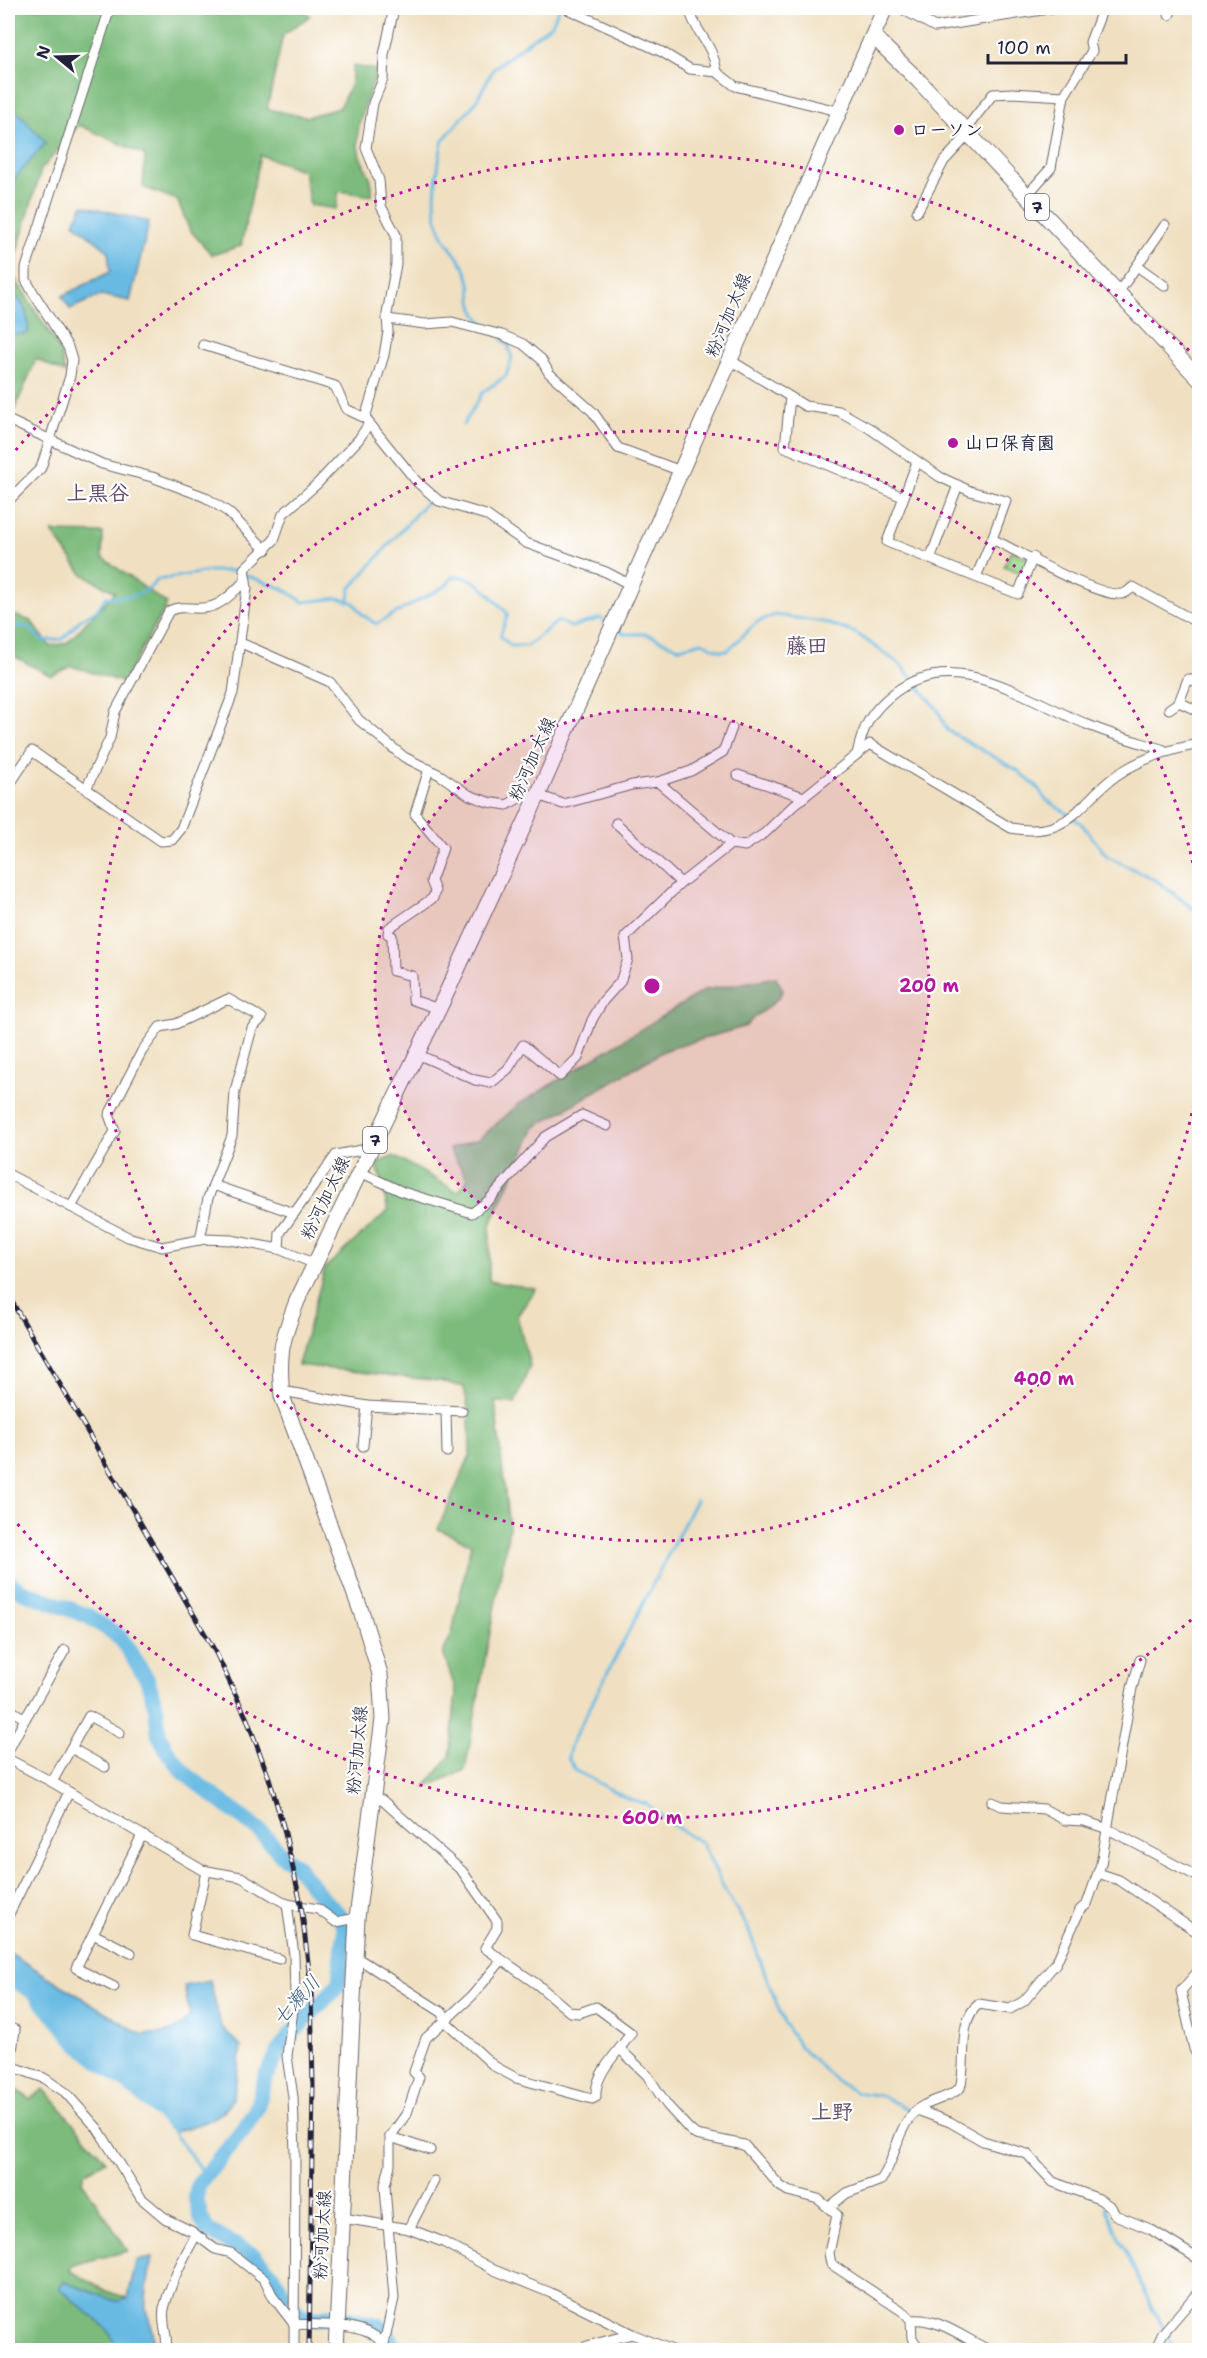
<svg xmlns="http://www.w3.org/2000/svg" width="1207" height="2358" font-family="'Shantell Sans','Klee One',sans-serif">
  <style>
    .green { fill: #9bdb91; stroke: #5e7e66; stroke-width: 1.5 }
    .forest { fill: #7cbb7b; stroke: #4f6e5b; stroke-width: 1.5 }
    .water { fill: #67bae3; stroke: #446e8f; stroke-width: 1.5 }
    .lines { fill: none; stroke-linecap: round; stroke-linejoin: round }
    .stream { stroke: #67bae3; stroke-width: 3 }
    .river { stroke: #67bae3; stroke-width: 16 }
    .street-casing { stroke: #6a646a; stroke-width: 11 }
    .primary-casing { stroke: #6a646a; stroke-width: 17 }
    .street { stroke: #fff; stroke-width: 9 }
    .primary { stroke: #fff; stroke-width: 15 }
    .rail-casing { stroke: #22223b; stroke-width: 5 }
    .rail { stroke: #fff; stroke-width: 3; stroke-dasharray: 9; stroke-linecap: butt }
    .ring { fill: none; stroke: #b5179e; stroke-width: 3; stroke-dasharray: 3 6 }
    .poi-dot { fill: #b5179e; stroke: #fff; stroke-width: 2 }
    .labels { text-anchor: middle; stroke-width: 4.5; stroke-linejoin: round; paint-order: stroke }
    .shield { fill: #fff; stroke: #646476; stroke-width: 1.5 }
    .shield-label { font-size: 16px; font-weight: bold; fill: #22223b }
    .poi-label { font-size: 18px; font-weight: bold; fill: #22223b; stroke: #fff; text-anchor: start }
    .street-label { font-size: 18px; fill: #22223b; stroke: #fff }
    .water-label { font-size: 20px; font-style: italic; fill: #3e5f7e; stroke: #fff }
    .quarter-label { font-size: 21px; font-weight: bold; fill: #604966; stroke: #fff }
    .centre { fill: #b5179e; stroke: #fff; stroke-width: 3 }
    .ring-label { font-size: 18px; text-anchor: middle; font-weight: bold; fill: #b5179e; stroke: #fff; stroke-width: 4.5; stroke-linejoin: round; paint-order: stroke }
  </style>
  <rect width="100%" height="100%" fill="#fff"/>
  <filter id="ink" filterUnits="userSpaceOnUse"><feTurbulence type="fractalNoise" baseFrequency=".0167" numOctaves="2"/><feDisplacementMap in="SourceGraphic" scale="12" xChannelSelector="R" yChannelSelector="G"/><feConvolveMatrix kernelMatrix="1 2 1 2 8 2 1 2 1" color-interpolation-filters="sRGB"/></filter>
  <filter id="wash" filterUnits="userSpaceOnUse"><feTurbulence type="fractalNoise" baseFrequency=".008" numOctaves="4" result="noise"/><feDisplacementMap in="SourceGraphic" scale="24" xChannelSelector="R" yChannelSelector="G"/><feGaussianBlur stdDeviation="1.35" result="paint"/><feColorMatrix in="noise" values="0 0 0 0 0 0 0 0 0 0 0 0 0 0 0 0 0 1.4 0 .05"/><feComposite in="paint" operator="in"/></filter>
  <g filter="url(#wash)">
    <rect width="100%" height="100%" fill="#f0e0c1"/>
    <path class="green" d="M1011 551 1030 559 1022 573 1004 566Z"/>
    <g class="forest">
      <path d="M8 8H302L310 16 283 35 267 109 306 117 339 108 351 84 353 66 377 70C369 97 353 123 359 152 363 171 374 172 372 196L339 191 336 209 310 205 304 171 260 155 241 246 212 255 190 230 177 200 143 187 145 155 79 125 41 170 11 272 59 348 65 373 36 359 13 414 8 412Z"/>
      <path d="M52 532 103 533 102 557 167 604 123 682 71 666 51 676 8 653V613L31 621 50 646 67 643 115 592 82 574Z"/>
      <path d="M776 977 783 990C775 1008 757 1010 746 1026L665 1050 535 1127 490 1226 489 1281 536 1289 517 1316 530 1366 515 1403 495 1402 509 1528 465 1770 424 1788 450 1756 456 1691 443 1653 452 1633 471 1544 438 1529 470 1455 469 1412 464 1387 439 1381 298 1365 325 1268 388 1211 377 1163 394 1156 458 1192 468 1179 449 1149 479 1139 519 1104 705 990Z"/>
      <path d="M10 2086 30 2099 44 2089 106 2161 84 2173 82 2181 128 2251 72 2265 69 2270 106 2291 128 2298 118 2302 64 2282 59 2288 107 2329 119 2350H23L8 2327V2090Z"/>
    </g>
    <g class="water">
      <path d="M8 101 46 143 8 186Z"/>
      <path d="M83 205 149 222 130 301 101 295 70 309 62 296 110 272 108 251 74 223Z"/>
      <path d="M9 288C23 302 29 312 28 333L13 335 8 340Z"/>
      <path d="M8 1952 142 2035C165 2033 176 2034 190 2015L184 1986 210 1981 221 2026 241 2047C232 2110 237 2114 173 2132L135 2097 75 2050 31 1998 8 1984Z"/>
      <path d="M152 2258C150 2271 144 2299 146 2310 150 2326 158 2334 151 2350H119L107 2329 59 2288 64 2282 119 2302 128 2298 136 2261Z"/>
    </g>
    <g class="lines">
      <g class="stream">
        <path d="M490 329C462 304 478 297 466 271 460 258 449 248 443 236 429 209 437 177 441 148L443 140 475 103 494 68 552 24 559 8"/>
        <path d="M463 425 483 392 506 376 512 358 508 344 502 339"/>
        <path d="M349 601 350 589 429 499"/>
        <path d="M8 625 28 627 43 641 63 639 81 619 97 610 106 597C127 597 144 598 157 580L210 571H234L284 589 303 602 339 598 354 603 363 615 376 624 447 585 452 577C476 572 493 600 508 614L500 636 511 646H527L558 621 571 627 601 618 606 623"/>
        <path d="M618 629 624 634H646L679 648 702 642 721 651 728 650 757 622 775 615 823 622 856 633 901 665 938 710 947 730 1017 770 1038 788 1045 799 1081 823 1107 856 1157 881 1200 914"/>
        <path d="M696 1500 571 1744 568 1758 576 1771 627 1798 647 1804 671 1824 702 1843 725 1891 747 1926 784 2023 800 2047 838 2082 855 2092 882 2096 913 2112"/>
        <path d="M8 1984 31 1998 75 2050 135 2097 173 2132 206 2175"/>
        <path d="M1105 2207 1152 2308 1176 2350"/>
      </g>
      <path class="river" d="M8 1582 22 1591 88 1616 120 1637 147 1679 156 1708 159 1735 167 1751 184 1773 261 1832 283 1856 296 1865 324 1900 340 1915 345 1929 339 1985 303 2021 282 2046 267 2074 256 2109 244 2129 198 2185 196 2199 200 2215 207 2230 253 2255 274 2277 287 2302 301 2316 318 2319 330 2315 378 2325 388 2335 396 2350"/>
    </g>
  </g>
  <g filter="url(#ink)">
    <g class="lines">
      <g class="street-casing">
        <g id="street">
          <path d="M394 8 384 55 383 79 373 103 366 148 379 180 381 206 396 235V264L387 314 388 332 384 355 365 418 417 482 439 501 486 515 526 543 606 572 631 585"/>
          <path d="M565 8 662 52 690 69 717 72 735 86 838 111"/>
          <path d="M689 8C694 32 713 43 717 72"/>
          <path d="M900 8 935 27 1055 8"/>
          <path d="M1169 15 1173 8"/>
          <path d="M965 130 993 94 1012 93 1064 96"/>
          <path d="M1027 195 1051 168 1064 96 1092 51 1090 42 1103 8"/>
          <path d="M917 212 944 161 969 134"/>
          <path d="M1137 266 1165 286"/>
          <path d="M1118 293 1165 225"/>
          <path d="M387 319 425 324 452 322 502 335 523 344 541 359 549 373 593 412 618 448 681 471"/>
          <path d="M203 345 335 386 346 409 365 418"/>
          <path d="M730 360 805 406 839 411 869 428 940 477 970 491 1006 501 992 539C1018 551 1097 597 1121 594 1126 594 1129 590 1133 587L1200 624"/>
          <path d="M790 397 785 447 903 497"/>
          <path d="M8 420 102 464 152 477 205 497 228 512 266 550"/>
          <path d="M917 462 887 542 1018 594 1033 557"/>
          <path d="M8 501 41 468 70 376 72 360 68 347 31 289 26 280V268L110 8"/>
          <path d="M930 559 958 485"/>
          <path d="M976 577 992 539"/>
          <path d="M241 643 330 682 359 720 404 757 440 775 469 795 488 802 507 805 524 795H538L563 804 632 785 658 782 731 844 745 846 765 833 794 805 870 744 1011 828C1072 839 1077 803 1117 775 1142 758 1170 749 1200 744"/>
          <path d="M1179 702 1200 712"/>
          <path d="M1169 709 1179 702 1188 679 1200 683"/>
          <path d="M857 754C863 726 871 711 894 693 954 646 1028 700 1086 724 1111 735 1139 742 1164 750"/>
          <path d="M429 769 415 814 443 848 431 881 435 891 433 898 389 928 388 934 392 936 393 971 412 976 413 1000 439 1009"/>
          <path d="M738 775 804 797"/>
          <path d="M658 782 691 771 723 752 732 728"/>
          <path d="M8 787 32 751 161 841 172 840 181 829 233 693 247 588 244 569 274 540 283 514 317 484 359 439 368 425"/>
          <path d="M87 787 110 738 115 712 169 611C181 605 189 609 202 608 221 608 233 592 246 580"/>
          <path d="M616 823 681 883"/>
          <path d="M417 1054 475 1080 491 1083 508 1069 523 1045 560 1076 578 1058 592 1020 603 1001 620 982 628 959 625 937 681 883 731 844"/>
          <path d="M360 1172 403 1192 472 1213 489 1200 545 1137 582 1115 607 1126"/>
          <path d="M8 1174 128 1237 162 1247 204 1239 231 1240 279 1249 315 1264"/>
          <path d="M213 1185 294 1213"/>
          <path d="M71 1207 115 1131 109 1115 142 1051 160 1027 176 1024 228 999 262 1018 252 1028 235 1091 232 1136 208 1198 200 1240"/>
          <path d="M279 1249 280 1233 336 1155 371 1148"/>
          <path d="M282 1391 367 1406 462 1411"/>
          <path d="M446 1411 447 1452"/>
          <path d="M363 1446 367 1406"/>
          <path d="M8 1708 25 1719 8 1751"/>
          <path d="M25 1719 65 1650"/>
          <path d="M71 1748 105 1767"/>
          <path d="M8 1759 52 1782 202 1870 241 1877 287 1904 318 1909 336 1922 357 1918"/>
          <path d="M52 1782 89 1716 120 1733"/>
          <path d="M992 1802 1002 1806 1044 1809 1065 1820 1084 1821 1108 1829 1200 1878"/>
          <path d="M206 1872 192 1935 279 1959"/>
          <path d="M1098 1873 1119 1880 1200 1934"/>
          <path d="M287 1904 294 1955 295 1994 287 2056 293 2097 295 2153 294 2350"/>
          <path d="M8 1916 69 1792"/>
          <path d="M93 1934 131 1953"/>
          <path d="M355 1960 362 1961 443 2013 446 2022 494 2066 516 2078 592 2099 596 2097C594 2073 619 2052 631 2033L596 2007 579 2013 570 2012 538 1985 485 1948 497 1928V1921L462 1871 382 1800 373 1798"/>
          <path d="M1200 1969 1181 1991 1194 2049 1200 2060"/>
          <path d="M114 1987 76 1968 142 1835"/>
          <path d="M8 2027 15 2030 10 2065"/>
          <path d="M621 2050 647 2075 667 2105 689 2129 696 2135 744 2145 780 2186 788 2191 818 2199 837 2215 829 2253 831 2264 905 2313 911 2320 912 2338 920 2350"/>
          <path d="M8 2065 44 2078 65 2092 98 2129 141 2198 166 2219 191 2231 215 2249 231 2253 265 2280 273 2297 294 2324C320 2326 375 2320 386 2350"/>
          <path d="M917 2110 950 2122 983 2141 1027 2154 1053 2182 1099 2199 1111 2207 1115 2215 1150 2229 1200 2260"/>
          <path d="M390 2137 430 2150"/>
          <path d="M829 2207 847 2193 881 2180C895 2161 896 2134 911 2116 924 2099 946 2101 960 2088 968 2063 956 2021 979 2004L1010 2009 1024 2001 1056 1963 1080 1910 1087 1904 1101 1864 1132 1688 1140 1660"/>
          <path d="M343 2218 409 2229 443 2242 494 2270 551 2293 632 2334 672 2350"/>
          <path d="M409 2229 434 2181"/>
          <path d="M911 2320C939 2317 965 2339 989 2350"/>
          <path d="M384 2344 394 2298 386 2200 385 2185 390 2165V2137L407 2113 419 2077 414 2072 426 2038 472 1996 501 1961"/>
          <path d="M166 2350C169 2336 161 2323 164 2309 170 2284 184 2256 196 2235"/>
          <path d="M580 2350 587 2346 632 2334"/>
          <path d="M1155 2350 1163 2333 1200 2290"/>
        </g>
      </g>
      <g class="primary-casing">
        <g id="primary">
          <path d="M873 36 919 81 1200 380"/>
          <path d="M336 2350 357 1918 383 1719 380 1674 362 1614 282 1396C278 1353 281 1342 297 1301L446 994 538 795 885 8"/>
        </g>
      </g>
      <use href="#street" class="street"/>
      <use href="#primary" class="primary"/>
      <g class="rail-casing">
        <path id="rail" d="M8 1295 216 1653 247 1719 269 1778 284 1829 301 1904 311 1988 313 2086 309 2350"/>
      </g>
      <use href="#rail" class="rail"/>
    </g>
  </g>
  <circle cx="652" cy="986" r="277" fill="#b5179e" fill-opacity=".12"/>
  <g class="ring">
    <circle cx="652" cy="986" r="277"/>
    <path d="M1199 1078A555 555 0 1 1 1199 894"/>
    <path d="M1198 1614A832 832 0 0 1 10 1515M10 457A832 832 0 0 1 1198 358"/>
  </g>
  <g class="poi-dot">
    <circle cx="899" cy="130" r="6"/>
    <circle cx="953" cy="443" r="6"/>
  </g>
  <g class="labels">
    <g class="shield">
      <rect x="1025" y="194" width="24" height="26" rx="4.5"/>
      <rect x="363" y="1127" width="24" height="26" rx="4.5"/>
    </g>
    <g class="shield-label">
      <text x="1037" y="213">7</text>
      <text x="375" y="1146">7</text>
    </g>
    <g class="poi-label">
      <text x="911" y="136">ローソン</text>
      <text x="965" y="449">山口保育園</text>
    </g>
    <g class="street-label">
      <text transform="translate(728 315) rotate(-67)" y="6">粉河加太線</text>
      <text transform="translate(532 759) rotate(-66)" y="6">粉河加太線</text>
      <text transform="translate(325 1198) rotate(-64)" y="6">粉河加太線</text>
      <text transform="translate(357 1750) rotate(-85)" y="6">粉河加太線</text>
      <text transform="translate(322 2235) rotate(-87)" y="6">粉河加太線</text>
    </g>
    <g class="water-label">
      <text transform="translate(296 2000) rotate(-47)" y="7">七瀬川</text>
    </g>
    <g class="quarter-label">
      <text x="98" y="500">上黒谷</text>
      <text x="807" y="653">藤田</text>
      <text x="832" y="2119">上野</text>
    </g>
  </g>
  <circle cx="652" cy="986" r="9" class="centre"/>
  <g class="ring-label">
    <text x="929" y="992">200 m</text>
    <text x="1044" y="1385">400 m</text>
    <text x="652" y="1824">600 m</text>
  </g>
  <rect width="1207" height="2358" fill="none" stroke="#fff" stroke-width="30"/>
  <g transform="translate(57 57) rotate(289)" stroke="#ffffff" stroke-width="4.5" paint-order="stroke">
  <path d="M0-4.5L10 22L0 15L-10 22Z" fill="#22223b"/>
  <text y="-9" font-size="16" font-weight="bold" text-anchor="middle" fill="#22223b">N</text>
  </g>
  <path d="M988 54v9h138v-9" fill="none" stroke="#22223b" stroke-width="3"/>
  <text x="997" y="54" font-size="18" fill="#22223b" stroke="#ffffff" stroke-width="4.5" paint-order="stroke">100 m</text>
</svg>
